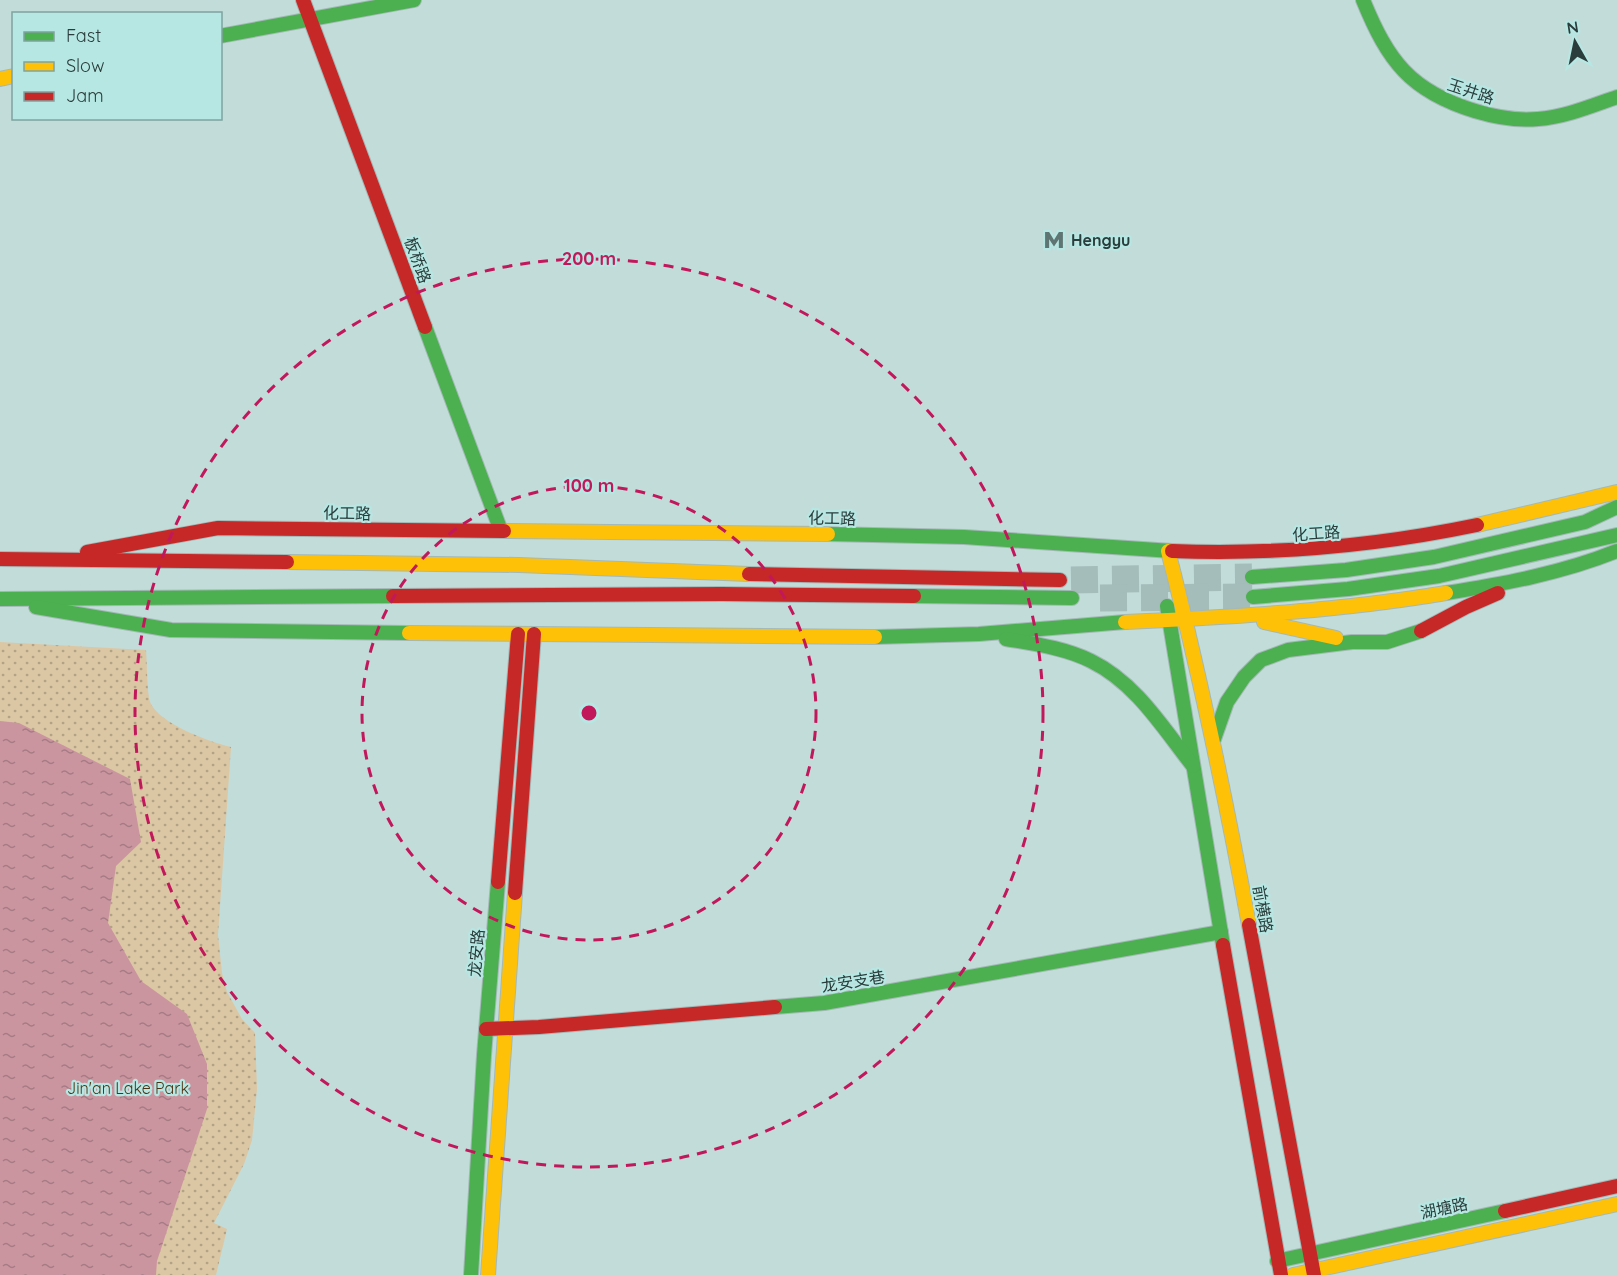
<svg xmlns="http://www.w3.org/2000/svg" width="1617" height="1275" font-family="Quicksand,'Noto Sans SC',sans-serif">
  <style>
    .park { fill: url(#park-dots) }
    .water { fill: url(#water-ripples) }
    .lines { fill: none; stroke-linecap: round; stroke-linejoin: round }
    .highway-tunnel { stroke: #a4bcba; stroke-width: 27; stroke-dasharray: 27 14; stroke-linecap: butt }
    .fast-casing { stroke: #a4b9b7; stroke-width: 16 }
    .slow-casing { stroke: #a4b9b7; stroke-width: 16 }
    .jam-casing { stroke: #a4b9b7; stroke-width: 16 }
    .fast { stroke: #4caf50; stroke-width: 14 }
    .slow { stroke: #ffc107; stroke-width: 14 }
    .jam { stroke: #c62828; stroke-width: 14 }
    .ring { fill: none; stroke: #c2185b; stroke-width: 3; stroke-dasharray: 10 8 }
    .labels { text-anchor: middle; stroke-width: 4.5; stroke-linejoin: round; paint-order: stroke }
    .street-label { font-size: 16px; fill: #2a3d3c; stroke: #b7e7e2 }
    .poi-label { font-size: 16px; font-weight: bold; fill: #2a3d3c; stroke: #b7e7e2; text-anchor: start }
    .park-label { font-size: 16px; fill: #4c3315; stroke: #b7e7e2 }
    .centre { fill: #c2185b; stroke: #b7e7e2; stroke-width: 3 }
    .ring-label { font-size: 18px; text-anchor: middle; font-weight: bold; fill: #c2185b; stroke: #b7e7e2; stroke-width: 4.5; stroke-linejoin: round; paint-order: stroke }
  </style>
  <defs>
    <pattern id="park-dots" width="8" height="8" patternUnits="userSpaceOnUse" patternTransform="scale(1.5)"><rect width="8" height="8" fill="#dbc7a3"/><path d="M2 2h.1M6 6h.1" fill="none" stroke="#b2a386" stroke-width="1.8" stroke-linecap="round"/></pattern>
    <pattern id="water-ripples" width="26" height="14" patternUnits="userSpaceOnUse" patternTransform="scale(1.5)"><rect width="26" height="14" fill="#cb95a0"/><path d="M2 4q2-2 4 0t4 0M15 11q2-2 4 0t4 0" fill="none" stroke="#a57b84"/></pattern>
  </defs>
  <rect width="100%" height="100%" fill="#c2dcda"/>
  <path class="park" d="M0 642 146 650C147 662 147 692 150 702 159 724 210 742 231 747L218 935 222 973 227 992 242 1019 255 1033 257 1089 252 1140 244 1164 214 1223 227 1229 216 1275H0Z"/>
  <path class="water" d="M0 721 19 723 130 779 141 842 116 866 108 923 141 981 187 1014 207 1064V1109L157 1261 156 1275H0Z"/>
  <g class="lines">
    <g class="highway-tunnel">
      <path d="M1071 580 1252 577"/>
      <path d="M1100 598 1253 597"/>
    </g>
    <g class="fast-casing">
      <g id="fast">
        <path d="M1363 0C1388 61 1410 91 1475 111 1495 117 1517 121 1538 119 1565 117 1591 106 1617 97"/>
        <path d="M220 36 414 0"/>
        <path d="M425 327 501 531"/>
        <path d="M828 534 964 537 1172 551"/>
        <path d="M1252 577 1346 570 1434 557 1585 522 1617 507"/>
        <path d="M1446 593C1503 584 1563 573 1617 551"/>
        <path d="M914 596 1072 598"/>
        <path d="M1253 597 1348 589 1439 576 1617 535"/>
        <path d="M0 599 393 596"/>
        <path d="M1167 606 1223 945"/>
        <path d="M36 607 171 630 409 633"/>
        <path d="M875 637 979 634 1125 622"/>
        <path d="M1006 639C1035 644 1065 648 1091 661 1136 683 1163 728 1193 766"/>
        <path d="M1214 739 1227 702 1244 677 1261 660 1288 650 1352 642H1387L1421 631"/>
        <path d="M775 1007 824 1003 1221 932"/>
        <path d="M1277 1261 1505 1211"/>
        <path d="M471 1275 484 1055 498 882"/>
      </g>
    </g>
    <g class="slow-casing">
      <g id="slow">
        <path d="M0 79 14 76"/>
        <path d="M1477 525 1617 492"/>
        <path d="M504 531 828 534"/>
        <path d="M1168 551C1200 675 1226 800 1249 925"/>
        <path d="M287 562 519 565 749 574"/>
        <path d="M1125 622C1232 617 1339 611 1446 593"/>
        <path d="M1264 622 1336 638"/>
        <path d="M409 633 875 637"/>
        <path d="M488 1275 515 893"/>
        <path d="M1293 1275 1617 1204"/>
      </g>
    </g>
    <g class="jam-casing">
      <g id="jam">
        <path d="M303 0 425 327"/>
        <path d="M1172 551C1275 555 1376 546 1477 525"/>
        <path d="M87 552 218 528 504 531"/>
        <path d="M0 559 287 562"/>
        <path d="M749 574 1060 580"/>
        <path d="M393 596 722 594 914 596"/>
        <path d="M1421 631 1466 607 1498 593"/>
        <path d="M498 882 518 634"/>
        <path d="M515 893 534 634"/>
        <path d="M1249 925 1314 1275"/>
        <path d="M1223 945 1281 1275"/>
        <path d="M486 1029 539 1027 775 1007"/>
        <path d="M1505 1211 1617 1186"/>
      </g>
    </g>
    <use href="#fast" class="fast"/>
    <use href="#slow" class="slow"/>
    <use href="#jam" class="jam"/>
  </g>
  <g class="ring">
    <circle cx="589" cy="713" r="227"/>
    <circle cx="589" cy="713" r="454"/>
  </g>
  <defs>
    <g id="metro-bare" transform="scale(1.62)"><path d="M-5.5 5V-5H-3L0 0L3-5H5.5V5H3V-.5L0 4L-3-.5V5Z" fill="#5f7573" stroke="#b7e7e2" stroke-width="2.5" paint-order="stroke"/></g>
  </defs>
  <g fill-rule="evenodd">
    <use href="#metro-bare" x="1054" y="240"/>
  </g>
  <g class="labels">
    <g class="street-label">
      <text transform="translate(1471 91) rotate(18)" y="6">玉井路</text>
      <text transform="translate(418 260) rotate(70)" y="6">板桥路</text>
      <text transform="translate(347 513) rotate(1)" y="6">化工路</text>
      <text transform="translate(832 518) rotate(1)" y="6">化工路</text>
      <text transform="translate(1316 533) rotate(-4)" y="6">化工路</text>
      <text transform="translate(1263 909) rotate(80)" y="6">前横路</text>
      <text transform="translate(476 953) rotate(-85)" y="6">龙安路</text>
      <text transform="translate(853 981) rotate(-9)" y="6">龙安支巷</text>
      <text transform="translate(1444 1208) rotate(-12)" y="6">湖塘路</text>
    </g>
    <g class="poi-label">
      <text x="1071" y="246">Hengyu</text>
    </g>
    <g class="park-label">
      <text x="128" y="1094">Jin'an Lake Park</text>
    </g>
  </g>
  <circle cx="589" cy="713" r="9" class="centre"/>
  <g class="ring-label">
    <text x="589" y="265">200 m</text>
    <text x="589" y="492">100 m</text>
  </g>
  <rect x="12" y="12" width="210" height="108" fill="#b7e7e2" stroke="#7fa3a0" stroke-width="1.5"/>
  <rect x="24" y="32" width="30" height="9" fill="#4caf50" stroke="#7fa3a0" stroke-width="1.5"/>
  <text x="66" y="42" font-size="18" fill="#2a3d3c">Fast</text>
  <rect x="24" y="62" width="30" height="9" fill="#ffc107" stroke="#7fa3a0" stroke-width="1.5"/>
  <text x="66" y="72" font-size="18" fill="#2a3d3c">Slow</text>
  <rect x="24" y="92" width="30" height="9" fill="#c62828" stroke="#7fa3a0" stroke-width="1.5"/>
  <text x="66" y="102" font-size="18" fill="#2a3d3c">Jam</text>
  <g transform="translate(1575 42) rotate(351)" stroke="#b7e7e2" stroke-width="4.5" paint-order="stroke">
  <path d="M0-4.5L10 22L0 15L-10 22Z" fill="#2a3d3c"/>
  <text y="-9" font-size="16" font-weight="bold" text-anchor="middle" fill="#2a3d3c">N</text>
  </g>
</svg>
